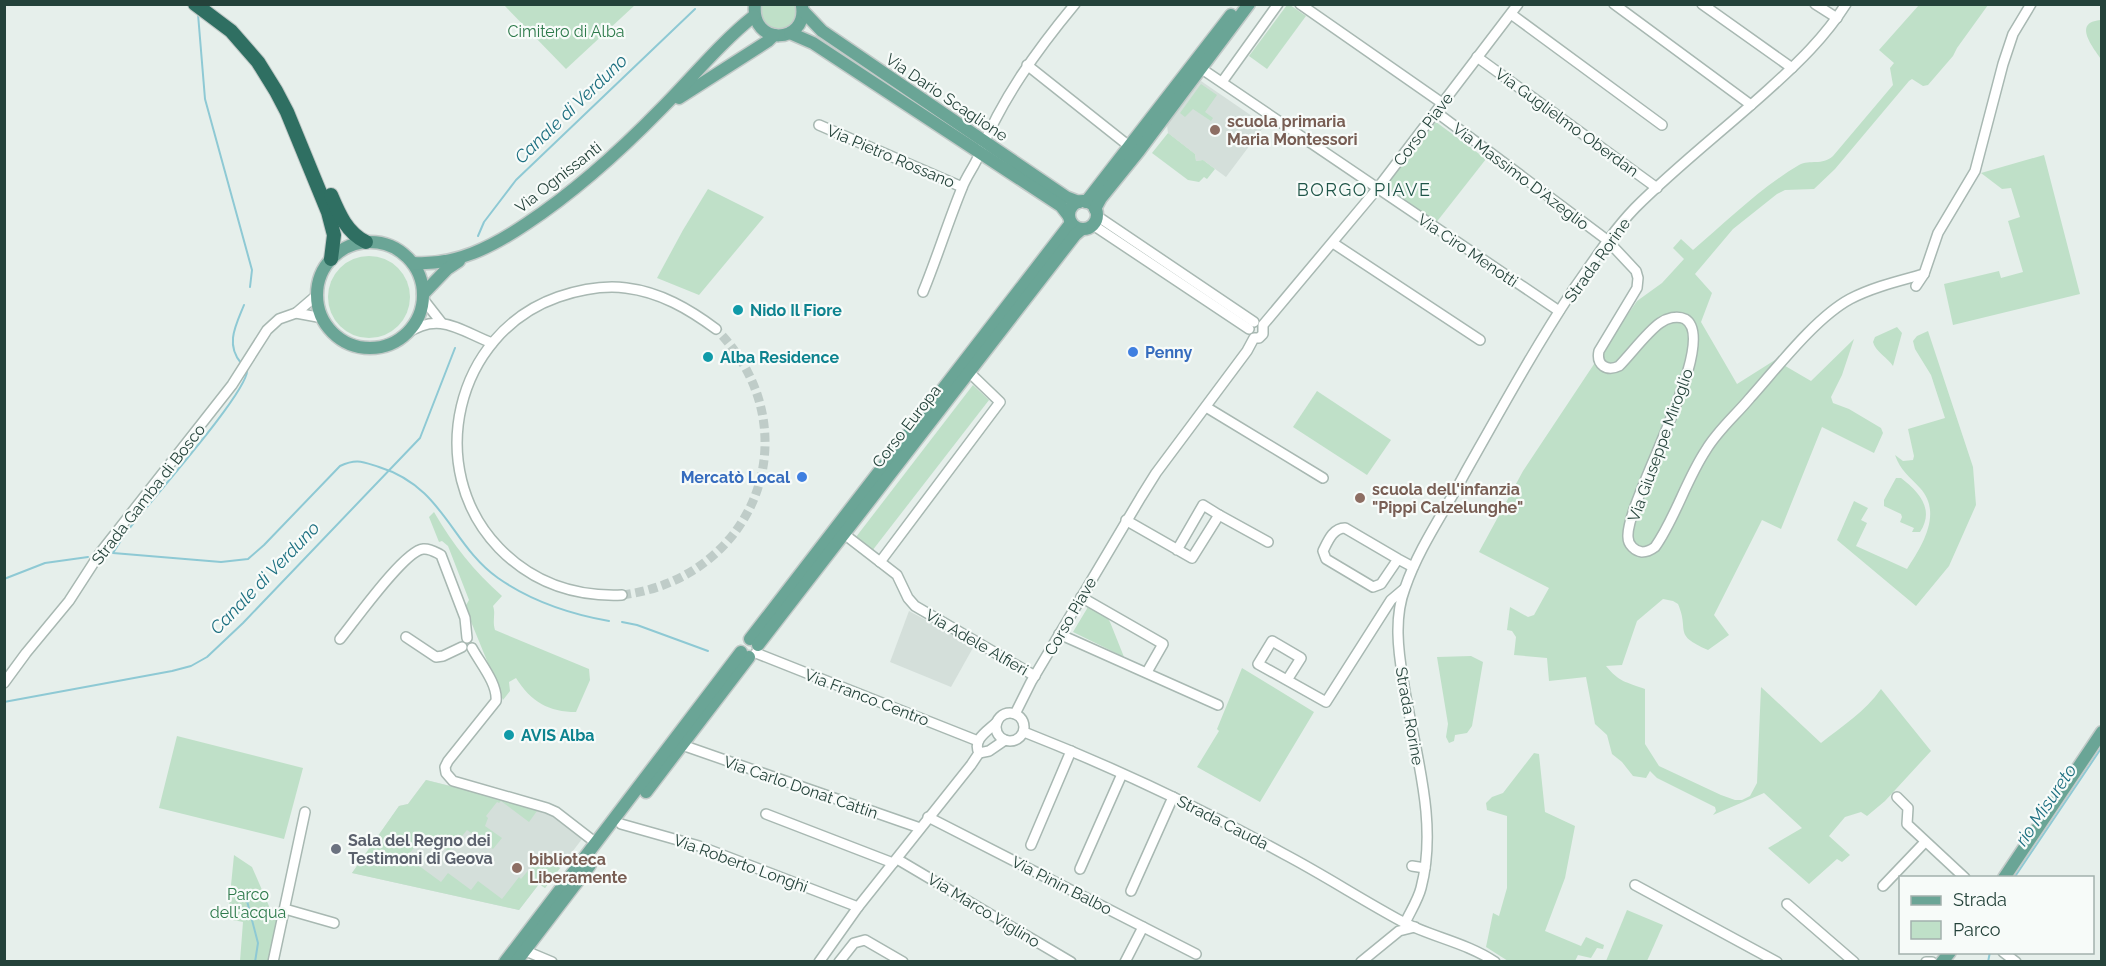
<svg xmlns="http://www.w3.org/2000/svg" width="2106" height="966" font-family="Raleway,sans-serif">
  <style>
    .built { fill: #d4dfda }
    .green { fill: #bfe0c8 }
    .lines { fill: none; stroke-linecap: round; stroke-linejoin: round }
    .stream { stroke: #8ec9d4; stroke-width: 2 }
    .minor-tunnel { stroke: #bfccc8; stroke-width: 9; stroke-dasharray: 9 4.5; stroke-linecap: butt }
    .minor-casing { stroke: #a8b8b2; stroke-width: 12 }
    .major-casing { stroke: #c2cac8; stroke-width: 15 }
    .highway-casing { stroke: #c2cac8; stroke-width: 16 }
    .minor { stroke: #fff; stroke-width: 9 }
    .major { stroke: #6aa596; stroke-width: 12 }
    .highway { stroke: #2f6f62; stroke-width: 14 }
    .education-dot { fill: #8d6e63; stroke: #f7fbf9; stroke-width: 2 }
    .culture-dot { fill: #0f9aa8; stroke: #f7fbf9; stroke-width: 2 }
    .shop-dot { fill: #3f7fe0; stroke: #f7fbf9; stroke-width: 2 }
    .worship-dot { fill: #6b7280; stroke: #f7fbf9; stroke-width: 2 }
    .labels { text-anchor: middle; stroke-width: 4.5; stroke-linejoin: round; paint-order: stroke }
    .park-label { font-size: 16px; fill: #2d7a4b; stroke: #f7fbf9 }
    .street-label { font-size: 16px; fill: #24423a; stroke: #f7fbf9 }
    .education-label { font-size: 16px; font-weight: bold; fill: #785e54; stroke: #f7fbf9; text-anchor: start }
    .culture-label { font-size: 16px; font-weight: bold; fill: #0d838f; stroke: #f7fbf9; text-anchor: start }
    .shop-label { font-size: 16px; font-weight: bold; fill: #366cbe; stroke: #f7fbf9; text-anchor: start }
    .worship-label { font-size: 16px; font-weight: bold; fill: #5b616d; stroke: #f7fbf9; text-anchor: start }
    .water-label { font-size: 18px; font-style: italic; fill: #1c6f80; stroke: #f7fbf9 }
    .neighbourhood-label { font-size: 18px; letter-spacing: 1.5px; fill: #1f5548; stroke: #f7fbf9 }
  </style>
  <rect width="100%" height="100%" fill="#e6efeb"/>
  <g class="built">
    <path d="M1201 81 1265 125 1226 177 1203 160 1196 161 1195 154 1168 133 1167 125Z"/>
    <path d="M909 611 974 646 951 687 890 662Z"/>
    <path d="M426 780 543 809 582 839 545 888 539 884 519 910 352 873 399 806 408 804Z"/>
  </g>
  <g class="green">
    <path d="M504 5H635L566 69Z"/>
    <path d="M762 5H796C799 28 775 40 762 19Z"/>
    <path d="M1287 5H1290L1306 16 1267 69 1249 56Z"/>
    <path d="M1919 5H1988L1957 48 1953 56 1928 85 1923 86 1912 79 1909 81 1835 169 1814 189 1785 190 1777 194 1733 229 1695 274 1712 293 1701 322 1737 384 1775 360 1811 381 1854 339 1842 375 1831 397 1833 403 1849 409 1881 428 1883 433 1874 453 1822 427 1781 529 1762 520 1714 615 1729 635 1708 650C1672 634 1690 632 1678 604L1673 601 1663 599 1637 621 1622 665 1606 666C1619 682 1626 682 1645 689V744L1659 766 1721 795 1735 800H1742L1750 796 1757 783 1761 687 1821 743C1842 726 1865 712 1881 689L1931 751 1885 801 1867 816 1861 812 1845 817 1829 836 1850 855 1842 862 1837 859 1809 884 1768 848 1802 828 1764 793 1713 815 1716 811 1715 807 1657 778 1650 771 1646 778 1633 776 1622 762 1612 754 1607 735 1595 724 1586 677 1549 681 1547 658 1514 655 1516 637 1512 631 1507 630 1510 607 1528 617 1534 615 1549 588 1479 552 1523 471 1612 337 1637 301 1662 283 1684 259 1673 248 1681 239 1693 250C1727 221 1760 188 1799 165 1810 159 1822 166 1833 156L1893 85 1890 68 1894 63 1879 50Z"/>
    <path d="M2101 20H2102L2101 59C2093 47 2072 22 2101 20Z"/>
    <path d="M1201 84 1217 95 1205 112 1213 118 1211 121 1193 109 1185 117 1180 113Z"/>
    <path d="M1436 122 1486 159 1435 224 1383 189Z"/>
    <path d="M1168 133 1195 154 1196 161 1203 160 1215 169 1207 179 1204 177 1199 182 1188 180 1152 153Z"/>
    <path d="M2044 155 2080 294 1953 325 1944 284 1999 271 2001 278 2023 272 2008 221 2020 217 2011 188 2002 189 1981 173Z"/>
    <path d="M708 189 764 217 699 295 657 278 683 230Z"/>
    <circle cx="369" cy="297" r="41"/>
    <path d="M1897 327 1902 333 1893 366C1888 358 1875 351 1873 342L1875 337Z"/>
    <path d="M1928 331 1973 467 1976 505 1949 566 1916 606 1837 540 1854 501 1868 508 1861 520 1867 523 1856 546 1907 569C1922 546 1943 513 1920 488 1910 477 1900 470 1895 455L1903 461 1913 460 1914 456 1908 429 1945 418 1931 375 1915 349 1913 341 1917 336Z"/>
    <path d="M973 385 989 400 872 551 856 537Z"/>
    <path d="M1317 391 1391 440 1367 475 1293 427Z"/>
    <path d="M1896 478H1901C1919 492 1935 509 1920 532H1912L1914 528 1900 522 1902 517 1901 514 1884 506V500Z"/>
    <path d="M434 512C453 545 474 571 502 596L493 606C496 614 492 620 495 630L589 669 590 680 576 712C549 712 531 702 516 678L509 682 510 691 503 700 465 607 469 600 448 546 442 541 439 542 429 517Z"/>
    <path d="M1088 607 1106 616 1110 622 1124 657 1073 632Z"/>
    <path d="M1471 656 1483 662 1472 726 1467 733 1455 735 1454 741 1449 743 1446 737 1448 724 1437 657Z"/>
    <path d="M1242 668 1314 712 1260 802 1197 767 1219 731 1217 729Z"/>
    <path d="M177 736 303 768 284 839 159 808Z"/>
    <path d="M1534 753 1539 754 1545 812 1575 826 1565 878 1545 931 1581 946 1586 937 1604 945 1603 949 1597 948 1591 958 1578 955 1575 961H1508L1486 947 1493 913 1499 916 1507 888V816L1487 810 1486 803 1492 797 1503 793Z"/>
    <path d="M426 780 530 806 537 811 529 822 501 801 499 803 497 802 486 816 488 818 485 826 502 838 493 849 467 830 449 852 424 834 407 857 441 882 448 873 471 890 478 881 502 899 519 877 521 879 542 854 560 868 545 888 539 884 519 910 352 873 399 806 408 804Z"/>
    <path d="M234 855 252 867 272 913 279 914 270 961H240L243 922 228 919V916Z"/>
    <path d="M1627 910 1663 925 1647 961H1606Z"/>
  </g>
  <g class="lines">
    <g class="stream">
      <path d="M198 14 205 99 252 270 250 287"/>
      <path d="M478 236 484 222 516 180 695 9"/>
      <path d="M241 363C225 344 236 325 244 305"/>
      <path d="M247 369C252 388 145 507 129 529 123 537 118 545 113 553L221 562 248 559 264 545 340 466C357 458 363 462 379 467 444 487 451 545 498 578 531 601 570 614 609 621"/>
      <path d="M4 579 45 563 88 557"/>
      <path d="M622 622 637 625 708 651"/>
      <path d="M4 702 172 671 191 666 207 657 243 623 420 438 455 348"/>
      <path d="M2014 878 2102 747"/>
      <path d="M247 901 258 943 255 962"/>
      <path d="M1988 962 1990 952"/>
    </g>
    <path class="minor-tunnel" d="M622 595C758 578 813 427 716 329"/>
    <g class="minor-casing">
      <g id="minor">
        <path d="M1300 4 1442 103"/>
        <path d="M1614 4 1751 105"/>
        <path d="M1702 4 1792 68"/>
        <path d="M1815 4 1837 18"/>
        <path d="M1511 14 1662 125"/>
        <path d="M1477 57 1657 188"/>
        <path d="M1027 65 1129 146"/>
        <path d="M1196 65 1559 311"/>
        <path d="M1222 82 1278 4"/>
        <path d="M1436 112 1607 240 1636 271 1638 278 1637 288 1599 351C1596 365 1607 372 1619 366 1631 354 1647 332 1660 323 1667 318 1677 315 1685 319 1722 340 1625 502 1628 537 1628 545 1635 551 1642 552 1647 552 1651 550 1655 547 1675 519 1686 480 1706 450 1718 430 1735 416 1750 398 1777 368 1815 318 1850 299 1873 287 1899 281 1924 274"/>
        <path d="M819 125 962 187"/>
        <path d="M1097 216 1254 322"/>
        <path d="M1093 225 1249 329"/>
        <path d="M1333 243 1480 340"/>
        <path d="M1916 286 1924 274 1938 233 1975 171 2003 64 2013 34 2031 4"/>
        <path d="M923 292C937 258 948 222 962 188 966 177 974 167 979 155 1001 100 1036 51 1075 4"/>
        <path d="M423 299 441 322"/>
        <path d="M296 313 317 295"/>
        <path d="M406 334C439 311 459 330 492 343"/>
        <path d="M1206 407 1323 478"/>
        <path d="M1219 515 1268 542"/>
        <path d="M1126 520 1129 522 1192 558 1219 515 1203 505 1177 550"/>
        <path d="M844 534 897 575 908 598 915 606 1035 676"/>
        <path d="M1398 559 1381 584 1373 587 1326 559 1323 551C1328 541 1333 528 1345 528L1398 559 1413 567"/>
        <path d="M880 562 1000 402 972 375"/>
        <path d="M622 595C574 597 533 583 499 548 423 469 455 333 558 297 579 290 603 285 626 288 660 292 689 309 716 329"/>
        <path d="M1081 597 1163 644 1147 672"/>
        <path d="M1059 634 1218 705"/>
        <path d="M406 637 436 657 443 656 462 647"/>
        <path d="M340 639C354 622 404 551 423 549 430 548 435 552 441 555L465 618 467 638"/>
        <path d="M472 648C480 663 498 684 496 701L448 761 445 767 446 773 453 781 547 808 556 812 596 843"/>
        <path d="M756 653 978 741"/>
        <path d="M1287 680 1301 658 1272 641 1258 664 1326 702 1391 600 1404 589"/>
        <path d="M4 683 26 653 69 601 100 553 232 385 267 330 279 319 296 313 323 318"/>
        <circle cx="1010" cy="727" r="14"/>
        <path d="M1015 714 1031 682 1141 497 1156 473 1247 351 1254 338H1259L1263 334V325L1377 189 1518 4"/>
        <path d="M1024 732C1113 767 1200 808 1284 854 1324 875 1362 900 1403 922 1432 937 1467 943 1495 962"/>
        <path d="M682 745 920 828"/>
        <path d="M979 753 989 751 1005 740"/>
        <path d="M1897 797 1908 808 1907 824 1965 878"/>
        <path d="M766 814 893 863"/>
        <path d="M928 817 1196 954"/>
        <path d="M621 824 699 846 858 907"/>
        <path d="M1031 845 1071 751"/>
        <path d="M897 859 1071 962"/>
        <path d="M1412 866 1425 868"/>
        <path d="M1080 869 1122 774"/>
        <path d="M1635 885 1777 962"/>
        <path d="M1883 886 1925 842"/>
        <path d="M1131 891 1173 797"/>
        <path d="M1787 904 1854 962"/>
        <path d="M285 909 334 923"/>
        <path d="M1405 923C1410 912 1418 900 1421 888 1439 820 1413 747 1403 679 1398 650 1394 617 1405 588 1419 547 1445 511 1465 473 1500 411 1534 349 1573 290 1593 262 1611 233 1635 208 1677 166 1725 129 1769 89 1798 63 1825 37 1846 4"/>
        <path d="M521 949 552 962"/>
        <path d="M2003 952 2016 962"/>
        <path d="M273 962 305 812"/>
        <path d="M819 962 858 907 971 765 979 753C972 739 988 731 997 722"/>
        <path d="M839 962 854 943 865 940 903 962"/>
        <path d="M1125 962 1143 927"/>
        <path d="M1361 962 1399 931 1415 927"/>
        <path d="M1926 962H1932"/>
      </g>
    </g>
    <g class="major-casing">
      <g id="major">
        <path d="M755 4C750 47 808 44 802 6"/>
        <path d="M803 11 822 31 1066 197 1079 202"/>
        <path d="M790 33 813 43 1061 206 1068 215"/>
        <path d="M679 98 768 41 774 35"/>
        <circle cx="1083" cy="215" r="14"/>
        <path d="M1086 202 1231 15"/>
        <path d="M1095 209 1101 198 1139 151 1249 4"/>
        <circle cx="370" cy="295" r="53"/>
        <path d="M413 263C455 266 492 247 526 224 576 191 620 151 661 109 692 78 720 43 754 16"/>
        <path d="M423 294 447 269 459 261"/>
        <path d="M750 639 1071 223"/>
        <path d="M758 645 1075 235 1082 229"/>
        <path d="M646 792 749 657"/>
        <path d="M2004 878 2102 732"/>
        <path d="M505 962 741 652"/>
        <path d="M516 962 590 865"/>
        <path d="M1942 962 1950 952"/>
      </g>
    </g>
    <g class="highway-casing">
      <g id="highway">
        <path d="M195 4 231 31 258 62 276 91 287 112 328 212 334 235 331 259"/>
        <path d="M331 195C339 214 347 233 366 242"/>
      </g>
    </g>
    <use href="#minor" class="minor"/>
    <use href="#major" class="major"/>
    <use href="#highway" class="highway"/>
  </g>
  <g class="education-dot">
    <circle cx="1215" cy="130" r="6"/>
    <circle cx="1360" cy="498" r="6"/>
    <circle cx="517" cy="868" r="6"/>
  </g>
  <g class="culture-dot">
    <circle cx="738" cy="310" r="6"/>
    <circle cx="708" cy="357" r="6"/>
    <circle cx="509" cy="735" r="6"/>
  </g>
  <g class="shop-dot">
    <circle cx="1133" cy="352" r="6"/>
    <circle cx="802" cy="477" r="6"/>
  </g>
  <circle class="worship-dot" cx="336" cy="849" r="6"/>
  <g class="labels">
    <g class="park-label">
      <text x="566" y="37">Cimitero di Alba</text>
      <text x="248" y="900">Parco<tspan x="248" dy="18">dell'acqua</tspan></text>
    </g>
    <g class="street-label">
      <text transform="translate(947 97) rotate(34)" y="6">Via Dario Scaglione</text>
      <text transform="translate(1567 122) rotate(36)" y="6">Via Guglielmo Oberdan</text>
      <text transform="translate(1423 129) rotate(-53)" y="6">Corso Piave</text>
      <text transform="translate(891 156) rotate(23)" y="6">Via Pietro Rossano</text>
      <text transform="translate(1521 176) rotate(37)" y="6">Via Massimo D'Azeglio</text>
      <text transform="translate(558 177) rotate(-38)" y="6">Via Ognissanti</text>
      <text transform="translate(1468 250) rotate(34)" y="6">Via Ciro Menotti</text>
      <text transform="translate(1597 260) rotate(-54)" y="6">Strada Rorine</text>
      <text transform="translate(906 426) rotate(-52)" y="6">Corso Europa</text>
      <text transform="translate(1660 445) rotate(-70)" y="6">Via Giuseppe Miroglio</text>
      <text transform="translate(148 494) rotate(-52)" y="6">Strada Gamba di Bosco</text>
      <text transform="translate(1070 616) rotate(-60)" y="6">Corso Piave</text>
      <text transform="translate(977 642) rotate(30)" y="6">Via Adele Alfieri</text>
      <text transform="translate(867 697) rotate(21)" y="6">Via Franco Centro</text>
      <text transform="translate(1410 716) rotate(80)" y="6">Strada Rorine</text>
      <text transform="translate(801 787) rotate(19)" y="6">Via Carlo Donat Cattin</text>
      <text transform="translate(1223 822) rotate(27)" y="6">Strada Cauda</text>
      <text transform="translate(741 863) rotate(20)" y="6">Via Roberto Longhi</text>
      <text transform="translate(1062 885) rotate(27)" y="6">Via Pinin Balbo</text>
      <text transform="translate(984 910) rotate(31)" y="6">Via Marco Viglino</text>
    </g>
    <g class="education-label">
      <text x="1227" y="127">scuola primaria<tspan x="1227" dy="18">Maria Montessori</tspan></text>
      <text x="1372" y="495">scuola dell'infanzia<tspan x="1372" dy="18">"Pippi Calzelunghe"</tspan></text>
      <text x="529" y="865">biblioteca<tspan x="529" dy="18">Liberamente</tspan></text>
    </g>
    <g class="culture-label">
      <text x="750" y="316">Nido Il Fiore</text>
      <text x="720" y="363">Alba Residence</text>
      <text x="521" y="741">AVIS Alba</text>
    </g>
    <g class="shop-label">
      <text x="1145" y="358">Penny</text>
      <text x="790" y="483" text-anchor="end">Mercatò Local</text>
    </g>
    <g class="worship-label">
      <text x="348" y="846">Sala del Regno dei<tspan x="348" dy="18">Testimoni di Geova</tspan></text>
    </g>
    <g class="water-label">
      <text transform="translate(571 109) rotate(-44)" y="6">Canale di Verduno</text>
      <text transform="translate(265 578) rotate(-46)" y="6">Canale di Verduno</text>
      <text transform="translate(2046 805) rotate(-56)" y="6">rio Misureto</text>
    </g>
    <g class="neighbourhood-label">
      <text x="1364" y="196">BORGO PIAVE</text>
    </g>
  </g>
  <rect width="2106" height="966" fill="none" stroke="#24423a" stroke-width="12"/>
  <rect x="1899" y="876" width="195" height="78" fill="#f7fbf9" stroke="#a3b1ad" stroke-width="1.5"/>
  <rect x="1911" y="896" width="30" height="9" fill="#6aa596" stroke="#a3b1ad" stroke-width="1.5"/>
  <text x="1953" y="906" font-size="18" fill="#24423a">Strada</text>
  <rect x="1911" y="921" width="30" height="18" fill="#bfe0c8" stroke="#a3b1ad" stroke-width="1.5"/>
  <text x="1953" y="936" font-size="18" fill="#24423a">Parco</text>
</svg>
